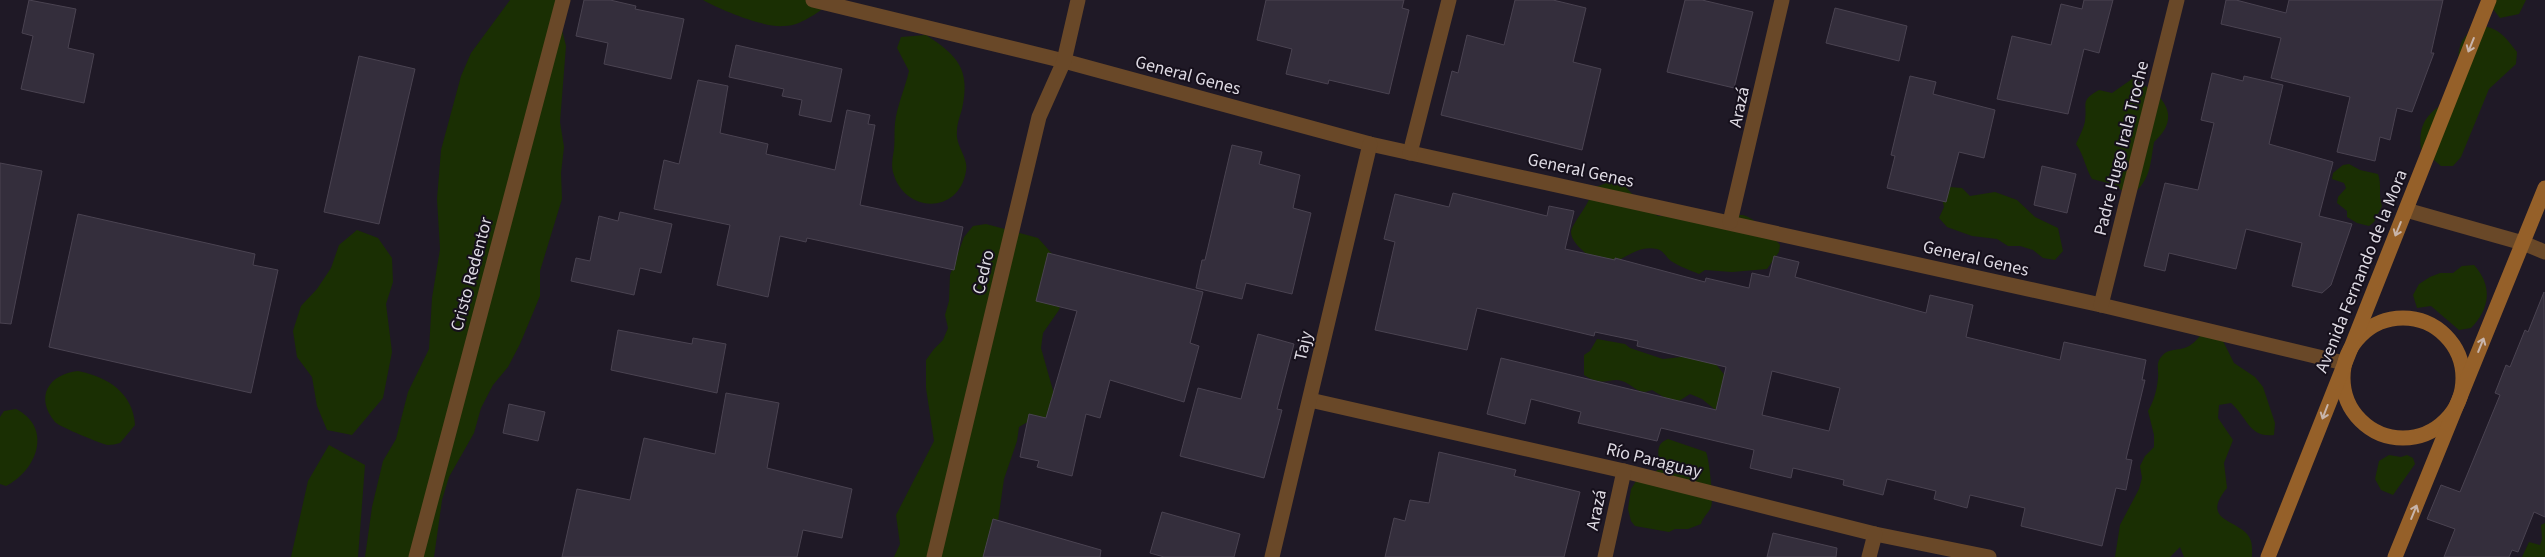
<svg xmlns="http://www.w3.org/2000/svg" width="2545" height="557" font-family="'Source Sans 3',sans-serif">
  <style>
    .green { fill: #1a2f03 }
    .building { fill: #342e3c; stroke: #4a4351; fill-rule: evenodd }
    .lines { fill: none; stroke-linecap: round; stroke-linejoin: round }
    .street { stroke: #694828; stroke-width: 15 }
    .secondary { stroke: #956029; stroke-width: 15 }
    .oneway { stroke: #c8b5ab }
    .labels { text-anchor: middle; stroke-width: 4; stroke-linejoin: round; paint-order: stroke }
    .street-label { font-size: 18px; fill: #dedae3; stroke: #16101c }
  </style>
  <rect width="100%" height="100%" fill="#1f1926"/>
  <g class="green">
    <path d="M510 0H569L560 22 566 46 560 122 564 147 561 173 562 199 540 271V296L520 344 508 367 493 385 481 408 474 433 449 477 442 500 434 557H365L372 507 383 461 396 439 408 392 429 349 432 298 440 249 437 199 441 150 461 76 471 53Z"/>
    <path d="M703 0H829C826 7 819 12 812 16 804 21 794 26 784 26 764 28 721 10 703 0Z"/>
    <path d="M2486 0H2526L2519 14 2500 18Z"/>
    <path d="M2480 26C2499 27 2506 38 2517 52L2516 64 2489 89 2461 157 2453 166H2441L2421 149C2419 132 2422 119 2437 108 2440 106 2447 103 2450 100 2469 75 2443 42 2480 26Z"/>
    <path d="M926 35C957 55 971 69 962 109 960 116 957 124 957 131 955 146 969 158 966 171 959 215 904 214 893 172 891 165 893 156 894 149 895 140 894 132 895 123 897 106 905 88 909 71L897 48 901 37Z"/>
    <path d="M2132 79C2160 91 2185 115 2154 142 2150 165 2151 179 2132 195L2121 190 2116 185 2092 179C2085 167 2084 155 2076 144 2079 137 2084 128 2085 121 2088 103 2079 101 2099 90L2112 93Z"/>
    <path d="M2349 164 2360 170 2378 174C2382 185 2378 195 2382 206L2374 222 2369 226 2357 223 2347 217V211L2337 203 2338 197 2346 188 2344 183 2332 179 2333 173 2343 165Z"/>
    <path d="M1612 181 1625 186 1641 204 1658 216 1743 215C1759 221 1754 223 1764 232 1770 238 1776 239 1780 245L1779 252 1767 269 1732 272 1705 270 1699 274C1690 270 1680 267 1671 261 1666 257 1663 250 1657 249 1625 242 1616 284 1580 248 1576 244 1571 238 1571 232 1572 223 1590 205 1593 188Z"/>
    <path d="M1950 187 1962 188 1970 196 1995 192 2017 200 2035 217 2058 228 2063 251 2055 260 2043 258 2033 250 2020 246H2008L1997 239 1972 236 1958 231 1947 227 1939 218 1944 207 1941 194Z"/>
    <path d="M986 224 1038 238 1055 257 1062 297 1059 310 1043 333 1041 348 1056 401 1045 418 1031 420 1019 427 1017 441 1004 479 998 521 987 557H894L900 544 896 515 934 441 926 388V360L934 349 943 340 948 328 945 315 949 301 950 275 964 237 973 226Z"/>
    <path d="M357 230 378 238 392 258 393 282 386 304 392 352 383 398 352 435 327 430 317 406 312 377 297 357 293 331 301 306 317 289 331 268 339 245Z"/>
    <path d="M2474 265C2493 286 2490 309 2471 328L2459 330 2431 306 2417 308 2413 295 2419 284 2430 277 2440 273H2453L2462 266Z"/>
    <path d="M2217 329 2234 363 2255 377 2263 387 2275 423 2274 435C2249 438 2248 418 2231 403L2219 405 2218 418 2233 440 2224 463 2227 488C2201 520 2234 519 2247 534 2253 541 2252 548 2252 557H2184L2180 547 2170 557H2115L2120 525 2139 489 2142 478 2140 466 2145 456 2154 447V435L2148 411C2154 401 2157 390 2158 378 2159 369 2155 363 2162 356 2168 348 2178 351 2187 347 2194 344 2199 337 2204 331Z"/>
    <path d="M1597 339 1625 344 1630 348 1663 359 1682 357 1714 362 1731 383 1718 412 1702 399 1690 394 1679 401 1667 399 1652 390C1638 396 1634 385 1622 381 1610 377 1604 388 1584 375V355L1590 351Z"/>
    <path d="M78 371C108 377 133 393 135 425L120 443C116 444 112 445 108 445 101 444 60 427 55 422 34 397 49 374 78 371Z"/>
    <path d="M16 409C53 428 37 470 6 486L0 484V417L4 411Z"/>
    <path d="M1668 439 1706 452C1709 458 1714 501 1711 507 1708 514 1703 517 1701 524L1688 529H1675L1669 532 1635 526 1631 521 1628 509 1631 489 1641 473 1655 472 1660 468C1659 456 1654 444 1668 439Z"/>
    <path d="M329 445 365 465 358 557H291L308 481Z"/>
    <path d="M2389 455 2401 457 2407 455 2413 458 2415 464 2393 495 2381 490 2375 479 2379 461Z"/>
    <path d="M2545 523V557H2522L2529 542 2540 545 2542 539 2541 525Z"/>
  </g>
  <g class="building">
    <path d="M29 0 76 9 68 48 94 54 84 103 21 89 33 36 22 33Z"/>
    <path d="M584 0H610L636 6 635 9 684 19 671 79 604 64 608 43 576 36Z"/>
    <path d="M1266 0H1404L1402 8 1409 10 1389 94 1329 80 1328 84 1286 74 1292 49 1257 40Z"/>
    <path d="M1515 0H1553L1586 8 1573 62 1601 69 1582 150 1441 115 1452 71 1458 73 1467 35 1504 45Z"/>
    <path d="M1685 0H1702L1753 12 1734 88 1667 72Z"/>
    <path d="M2084 0H2113L2099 53 2084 49 2068 114 1997 99 2012 36 2051 45 2061 4 2082 9Z"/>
    <path d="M2226 0H2236L2286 13 2289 0H2443L2431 53H2434L2412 112 2397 108 2390 140 2380 137 2375 161 2337 152 2350 97 2271 78 2281 38 2221 24Z"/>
    <path d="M1835 8 1907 26 1899 61 1826 43Z"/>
    <path d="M736 45 842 69 831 122 799 115 802 100 782 96 784 89 729 77Z"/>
    <path d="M359 56 415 69 379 224 324 212Z"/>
    <path d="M2212 73 2243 81 2244 76 2283 85 2269 144 2333 162 2319 216 2352 224 2331 285 2322 293 2292 286 2302 243 2246 229 2236 269 2169 253 2165 271 2144 266 2165 183 2198 190 2214 123 2201 120Z"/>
    <path d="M1910 76 1936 82 1933 94 1995 110 1984 158 1959 152 1946 202 1887 188 1895 156 1891 155Z"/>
    <path d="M698 80 728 86 720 133 768 144 766 154 835 170 847 110 870 115 868 124 875 125 860 205 963 227 954 270 807 238 806 242 780 236 768 297 717 285 730 225 654 209 664 160 679 164Z"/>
    <path d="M1232 145 1262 152 1259 164 1300 175 1293 208 1311 213 1292 294 1246 283 1242 299 1196 288 1202 260H1205Z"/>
    <path d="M0 163 42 171 11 324 0 323Z"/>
    <path d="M2042 166 2076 174 2067 213 2034 205Z"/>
    <path d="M1453 193 1547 216 1549 206 1574 211 1565 249 1615 260V258L1705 282 1706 278 1749 288 1752 273 1769 277 1774 256 1799 262 1795 277 1926 313 1930 295 1973 305 1966 337 2060 360 2064 342 2146 360 2142 380H2145L2126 459 2132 460 2126 490 2116 488 2102 546 2021 526 2025 508 1970 495 1967 508 1934 499 1936 491 1887 479 1883 495 1843 485 1844 480 1793 468 1791 478 1750 468 1754 450 1661 428 1657 441 1578 423 1581 412 1531 399 1525 424 1487 414 1501 358 1716 410 1726 367 1637 346 1638 341 1595 332 1594 336 1477 308 1467 350 1375 330 1395 242 1384 239 1395 194 1449 207ZM1772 371 1840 388 1829 431 1762 415Z"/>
    <path d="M620 212 672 224 661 273 640 268 634 295 571 281 576 258 590 261 599 216 618 221Z"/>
    <path d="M78 214 255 254 253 265 278 270 251 393 49 347Z"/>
    <path d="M1048 253 1203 292 1190 343 1199 346 1184 402 1110 380 1100 418 1086 414 1072 476 1037 467 1039 461 1020 457 1029 414 1046 418 1077 311 1036 301Z"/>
    <path d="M2544 292 2545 517 2534 512 2518 552 2512 550 2509 557H2444L2455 529 2427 519 2441 485 2460 492 2500 395 2495 393 2506 365 2510 367 2525 330 2528 332Z"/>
    <path d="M618 330 692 344 693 338 726 344 717 393 611 370Z"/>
    <path d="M1258 334 1294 344 1277 409 1282 410 1264 478 1180 456 1198 388 1241 399Z"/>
    <path d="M726 393 779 403 767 468 852 489 842 538 803 530 797 557H562L577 489 630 500 644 438 715 454Z"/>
    <path d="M509 404 545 412 538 441 503 433Z"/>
    <path d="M1439 452 1516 470 1514 476 1580 492 1564 557H1385L1394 518 1405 521 1410 500 1429 503Z"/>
    <path d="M1162 512 1240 534 1234 557H1164L1150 553Z"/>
    <path d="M993 519 1101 550 1100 557H983Z"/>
    <path d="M1773 533 1837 548 1836 557H1767Z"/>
  </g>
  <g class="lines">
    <g class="street">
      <path d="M813 0 1064 61 1370 144 2101 305 2344 363"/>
      <path d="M1410 153 1449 0"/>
      <path d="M2406 210 2523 243 2545 252"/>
      <path d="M1730 222 1782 0"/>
      <path d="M2101 305 2177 0"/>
      <path d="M1310 400 1624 471 1875 534 1989 557"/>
      <path d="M416 557 563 0"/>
      <path d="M934 557 1039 117 1064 61 1078 0"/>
      <path d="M1272 557 1370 144"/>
      <path d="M1605 557 1624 471"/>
      <path d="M1869 557 1875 534"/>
    </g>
    <g class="secondary">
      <circle cx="2403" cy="378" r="60"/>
      <path d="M2268 557 2489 0"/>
      <path d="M2395 557 2545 188"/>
    </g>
  </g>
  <defs><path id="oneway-shaft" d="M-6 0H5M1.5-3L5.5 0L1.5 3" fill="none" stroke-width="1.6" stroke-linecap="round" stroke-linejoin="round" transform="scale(1.25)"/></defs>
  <g class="oneway">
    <use href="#oneway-shaft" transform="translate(2471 45) rotate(112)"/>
    <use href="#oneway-shaft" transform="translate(2398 229) rotate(112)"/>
    <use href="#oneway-shaft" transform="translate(2481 345) rotate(-68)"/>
    <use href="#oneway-shaft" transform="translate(2325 412) rotate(111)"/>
    <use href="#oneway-shaft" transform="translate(2414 512) rotate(-68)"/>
  </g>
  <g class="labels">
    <g class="street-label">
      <text transform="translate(1188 75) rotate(15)" y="6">General Genes</text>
      <text transform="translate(1739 107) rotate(-78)" y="6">Arazá</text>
      <text transform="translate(2121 148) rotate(-76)" y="6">Padre Hugo Irala Troche</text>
      <text transform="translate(1581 170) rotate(12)" y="6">General Genes</text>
      <text transform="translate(1976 258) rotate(13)" y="6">General Genes</text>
      <text transform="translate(2361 271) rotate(-68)" y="6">Avenida Fernando de la Mora</text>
      <text transform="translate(983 272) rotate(-77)" y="6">Cedro</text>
      <text transform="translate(471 274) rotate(-75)" y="6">Cristo Redentor</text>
      <text transform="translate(1303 346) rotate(-77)" y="6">Tajy</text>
      <text transform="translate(1654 460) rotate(14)" y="6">Río Paraguay</text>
      <text transform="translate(1596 510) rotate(-78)" y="6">Arazá</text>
    </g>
  </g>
</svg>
